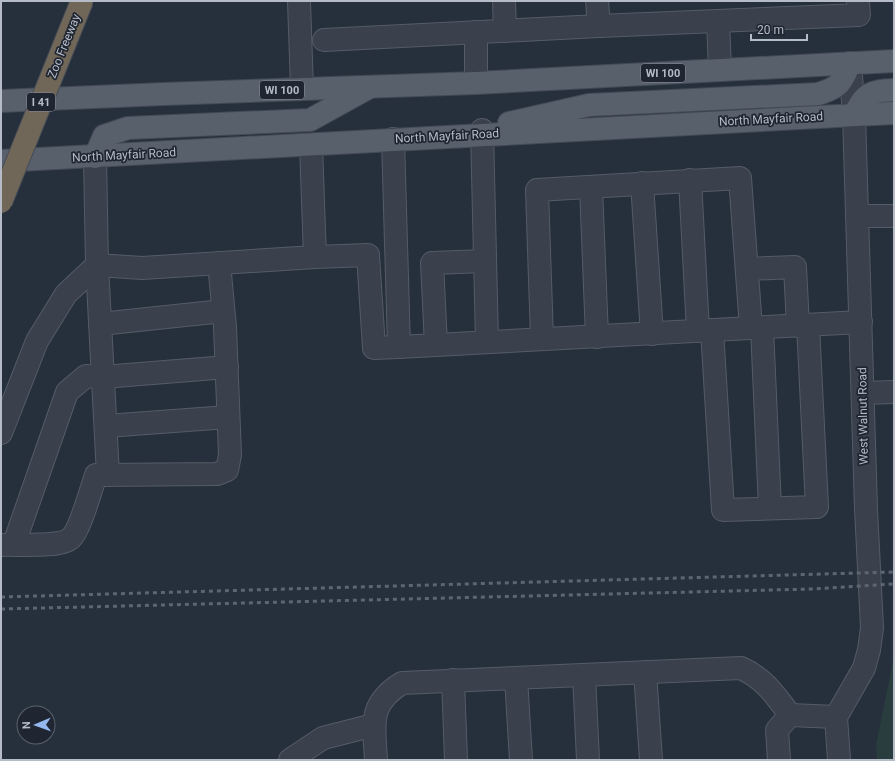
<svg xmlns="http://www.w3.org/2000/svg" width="895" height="761" font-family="Roboto,sans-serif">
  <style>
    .green { fill: #293c3e }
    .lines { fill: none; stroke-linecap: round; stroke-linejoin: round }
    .minor-casing { stroke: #555c67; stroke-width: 24 }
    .major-casing { stroke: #434a55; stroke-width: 24 }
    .minor { stroke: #3a414c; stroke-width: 22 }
    .major { stroke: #58606c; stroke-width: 22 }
    .rail { stroke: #5c6672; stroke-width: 3; stroke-dasharray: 4 4; stroke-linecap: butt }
    .highway-bridge-casing { stroke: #454c57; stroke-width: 24; stroke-linecap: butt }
    .highway-bridge { stroke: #716758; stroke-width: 22 }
    .labels { text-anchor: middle; stroke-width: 3.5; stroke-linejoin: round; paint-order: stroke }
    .shield { fill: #1f2631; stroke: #898f9a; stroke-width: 1 }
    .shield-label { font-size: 11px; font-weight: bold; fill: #b6bcc7 }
    .street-label { font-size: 12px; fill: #b6bcc7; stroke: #1f2631 }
  </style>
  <rect width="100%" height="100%" fill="#262f3c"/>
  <path class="green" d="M894 656V760H877L876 745Z"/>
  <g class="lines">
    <g class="minor-casing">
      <g id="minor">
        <path d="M299 1 302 89"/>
        <path d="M504 1 505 31"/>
        <path d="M718 21 720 70"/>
        <path d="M599 26 859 15 858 1"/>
        <path d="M324 40 599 26 597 1"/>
        <path d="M476 83V32"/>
        <path d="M482 130 487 342"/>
        <path d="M393 139 399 347 861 322"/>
        <path d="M95 157 97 265 108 475"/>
        <path d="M690 180 698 331"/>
        <path d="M642 183 652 334"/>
        <path d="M591 187 597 337"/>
        <path d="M857 216H894"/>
        <path d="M315 257 368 255 374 348 399 347"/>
        <path d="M747 269 795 267 798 326"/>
        <path d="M100 324 223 311"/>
        <path d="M762 328 770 508"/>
        <path d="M712 330 723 510 817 507 808 325"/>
        <path d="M542 339 537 190 740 178 751 328"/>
        <path d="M436 345 432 263 485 261"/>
        <path d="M863 393 894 392"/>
        <path d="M106 426 228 417"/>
        <path d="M1 433 37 341 66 294 97 265 142 268 315 257 311 145"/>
        <path d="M14 544 67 392 86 376 103 377 227 367"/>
        <path d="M1 545C16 544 60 548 71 538 80 530 91 489 96 475L217 474 227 470 230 455 225 327 219 263"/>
        <path d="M645 672 651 760"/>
        <path d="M584 675 588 760"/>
        <path d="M516 678 521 760"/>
        <path d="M453 680 456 760"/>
        <path d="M290 760 323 738 374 725"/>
        <path d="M376 760C374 724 368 704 402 683L741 668C765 679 775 695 790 715"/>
        <path d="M779 760 777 730 790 715 836 717"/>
        <path d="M839 760 836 717 864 668 869 650 872 628 866 509 854 115 850 63"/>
      </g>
    </g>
    <g class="major-casing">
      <g id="major">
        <path d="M1 101 164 94 476 83 894 61"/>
        <path d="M854 115C865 93 869 91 894 90"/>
        <path d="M509 123 589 105 818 94C840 87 841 84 850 63"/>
        <path d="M95 157 104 136 128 128 310 120 368 88"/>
        <path d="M1 161 894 113"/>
      </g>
    </g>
    <use href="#minor" class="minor"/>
    <use href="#major" class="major"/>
    <g class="rail">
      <path d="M1 597 894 572"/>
      <path d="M1 609 812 589 894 584"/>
    </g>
    <g class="highway-bridge-casing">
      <path id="highway-bridge" d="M1 202 82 1"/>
    </g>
    <use href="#highway-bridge" class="highway-bridge"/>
  </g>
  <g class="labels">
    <g class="shield">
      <rect x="641" y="64" width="44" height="18" rx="3"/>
      <rect x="260" y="81" width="44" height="18" rx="3"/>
      <rect x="27" y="93" width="28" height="18" rx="3"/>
    </g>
    <g class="shield-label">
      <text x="663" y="77">WI 100</text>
      <text x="282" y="94">WI 100</text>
      <text x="41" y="106">I 41</text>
    </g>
    <g class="street-label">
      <text transform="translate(64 46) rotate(-68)" y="4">Zoo Freeway</text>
      <text transform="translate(771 119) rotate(-3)" y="4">North Mayfair Road</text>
      <text transform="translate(447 136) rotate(-3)" y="4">North Mayfair Road</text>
      <text transform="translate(124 155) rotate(-3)" y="4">North Mayfair Road</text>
      <text transform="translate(863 416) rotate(-91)" y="4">West Walnut Road</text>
    </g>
  </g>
  <rect width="895" height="761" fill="none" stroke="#b6bcc7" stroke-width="4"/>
  <g transform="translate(36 725) rotate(268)"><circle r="19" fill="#1f2631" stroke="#5b626d"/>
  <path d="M0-3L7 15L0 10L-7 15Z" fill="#93b7ee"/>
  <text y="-6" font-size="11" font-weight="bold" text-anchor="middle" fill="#b6bcc7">N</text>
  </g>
  <path d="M751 34v6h56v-6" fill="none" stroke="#b6bcc7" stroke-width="2"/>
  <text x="757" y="34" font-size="12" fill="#b6bcc7" stroke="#1f2631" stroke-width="3" paint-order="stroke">20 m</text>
</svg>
